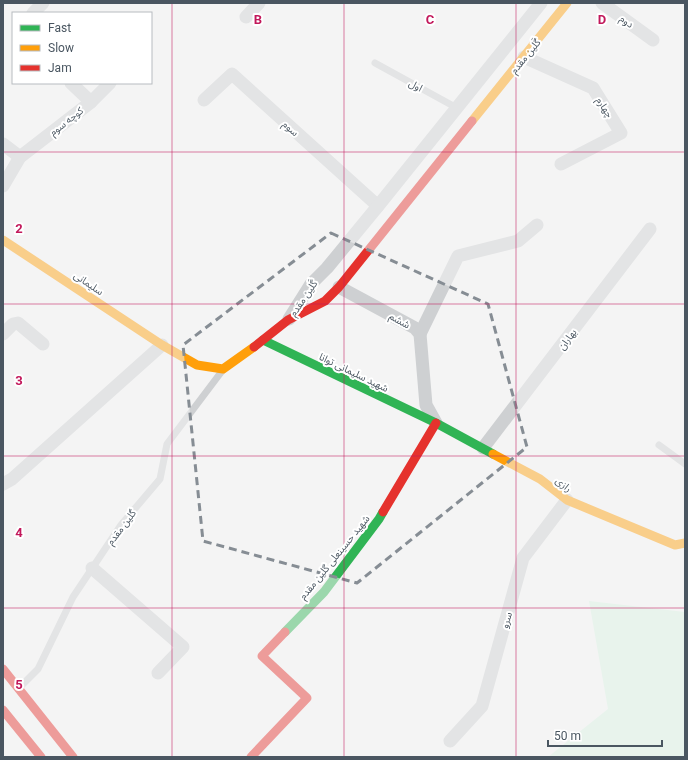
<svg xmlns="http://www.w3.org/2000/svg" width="688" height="760" font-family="Roboto,'Noto Sans Arabic',sans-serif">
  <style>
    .green { fill: #d9f2e3 }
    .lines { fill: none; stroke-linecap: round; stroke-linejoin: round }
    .lane { stroke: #ced0d2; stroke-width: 7 }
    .street { stroke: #ced0d2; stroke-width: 13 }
    .fast { stroke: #30b455; stroke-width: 9 }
    .slow { stroke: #ff9f0a; stroke-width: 9 }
    .jam { stroke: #e5322d; stroke-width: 9 }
    .marked { fill: none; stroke: #868d94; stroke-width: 3; stroke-dasharray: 8 5; stroke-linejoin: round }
    .grid { fill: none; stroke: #c2185b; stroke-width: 1; stroke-opacity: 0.55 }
    .labels { text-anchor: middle; stroke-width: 4; stroke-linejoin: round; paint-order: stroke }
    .street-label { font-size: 10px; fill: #4a5661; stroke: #fff }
    .grid-label { font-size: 13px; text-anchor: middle; font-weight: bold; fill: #c2185b; stroke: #fff; stroke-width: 4; stroke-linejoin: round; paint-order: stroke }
  </style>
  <rect width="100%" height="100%" fill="#f4f4f4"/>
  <path class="green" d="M589 601 685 612V757H548L608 709Z"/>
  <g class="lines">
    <g class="lane">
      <path d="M375 63 457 108"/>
      <path d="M659 445 685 464"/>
      <path d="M20 687 38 669 73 597 121 525 160 479 167 444 222 371"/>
    </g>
    <g class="street">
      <path d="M602 3 653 40"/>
      <path d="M33 13 43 3"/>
      <path d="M246 17 259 3"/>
      <path d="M524 57 593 88 621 133 561 164"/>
      <path d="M204 100 232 74 378 206"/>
      <path d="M91 102 110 83"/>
      <path d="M3 144 20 157"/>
      <path d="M3 186 20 157 91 102 71 83"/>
      <path d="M339 287 415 328 420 334 426 405 436 423"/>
      <path d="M289 319 311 284 327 268 378 206 541 3"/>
      <path d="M3 334 13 324 18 323 43 344"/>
      <path d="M420 334 458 256 518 241 537 225"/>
      <path d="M483 448 650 229"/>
      <path d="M3 484 12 479 162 345"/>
      <path d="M92 568 183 647 158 673"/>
      <path d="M450 741 482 706 523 558 567 500"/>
    </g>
    <g class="fast">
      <path d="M263 340 436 423 493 454"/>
      <path d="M285 632 324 592 379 519 383 512"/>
    </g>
    <g class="slow">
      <path d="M472 121 567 3"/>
      <path d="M3 240 162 345 197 365 223 369 254 347"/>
      <path d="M493 454 540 479 567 500 675 545 685 543"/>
    </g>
    <g class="jam">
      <path d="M254 347 288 320 325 301 339 287 472 121"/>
      <path d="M383 512 436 423"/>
      <path d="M3 669 73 757"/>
      <path d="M3 710 41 757"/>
      <path d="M251 757 307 698 262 656 285 632"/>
    </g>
  </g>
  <path d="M0 0H688V760H0ZM331 233 488 304 527 447 357 583 203 541 183 345Z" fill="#f4f4f4" fill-opacity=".55" fill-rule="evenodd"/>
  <path class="marked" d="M331 233 488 304 527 447 357 583 203 541 183 345Z"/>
  <path class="grid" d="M172 3V757M344 3V757M516 3V757M3 152H685M3 304H685M3 456H685M3 608H685"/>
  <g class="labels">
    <g class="street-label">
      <text transform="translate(627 21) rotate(36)" y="4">دوم</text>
      <text transform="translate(525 56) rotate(-51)" y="4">گَلین مقدم</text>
      <text transform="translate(416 85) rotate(29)" y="4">اول</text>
      <text transform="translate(605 107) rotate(57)" y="4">چهارم</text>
      <text transform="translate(66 121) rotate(-38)" y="4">کوچه سوم</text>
      <text transform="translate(291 128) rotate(42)" y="4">سوم</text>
      <text transform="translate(89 283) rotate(34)" y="4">سلیمانی</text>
      <text transform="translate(303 298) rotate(-56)" y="4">گَلین مقدم</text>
      <text transform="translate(400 320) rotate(29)" y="4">ششم</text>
      <text transform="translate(567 339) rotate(-53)" y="4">بهاران</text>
      <text transform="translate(354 372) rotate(26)" y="4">شهید سلیمانی توانا</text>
      <text transform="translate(564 484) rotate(39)" y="4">رازی</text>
      <text transform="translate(121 527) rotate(-53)" y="4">گلین مقدم</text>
      <text transform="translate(334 557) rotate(-51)" y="4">شهید حسینعلی گلین مقدم</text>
      <text transform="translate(506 620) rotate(-74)" y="4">سرو</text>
    </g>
  </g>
  <g class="grid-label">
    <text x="258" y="24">B</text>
    <text x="430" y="24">C</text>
    <text x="602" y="24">D</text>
    <text x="19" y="233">2</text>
    <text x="19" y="385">3</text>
    <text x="19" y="537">4</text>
    <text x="19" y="689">5</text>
  </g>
  <rect width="688" height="760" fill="none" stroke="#4a5661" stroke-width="8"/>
  <rect x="12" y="12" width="140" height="72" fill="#ffffff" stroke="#b7bbc0"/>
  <rect x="20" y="25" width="20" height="6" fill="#30b455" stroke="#b7bbc0"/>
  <text x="48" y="32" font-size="12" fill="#4a5661">Fast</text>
  <rect x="20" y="45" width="20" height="6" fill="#ff9f0a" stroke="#b7bbc0"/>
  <text x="48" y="52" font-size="12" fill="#4a5661">Slow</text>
  <rect x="20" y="65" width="20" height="6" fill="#e5322d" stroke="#b7bbc0"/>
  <text x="48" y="72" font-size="12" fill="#4a5661">Jam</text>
  <path d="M548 740v6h114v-6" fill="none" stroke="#4a5661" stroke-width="2"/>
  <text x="554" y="740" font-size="12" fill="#4a5661" stroke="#ffffff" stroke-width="3" paint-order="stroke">50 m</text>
</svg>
